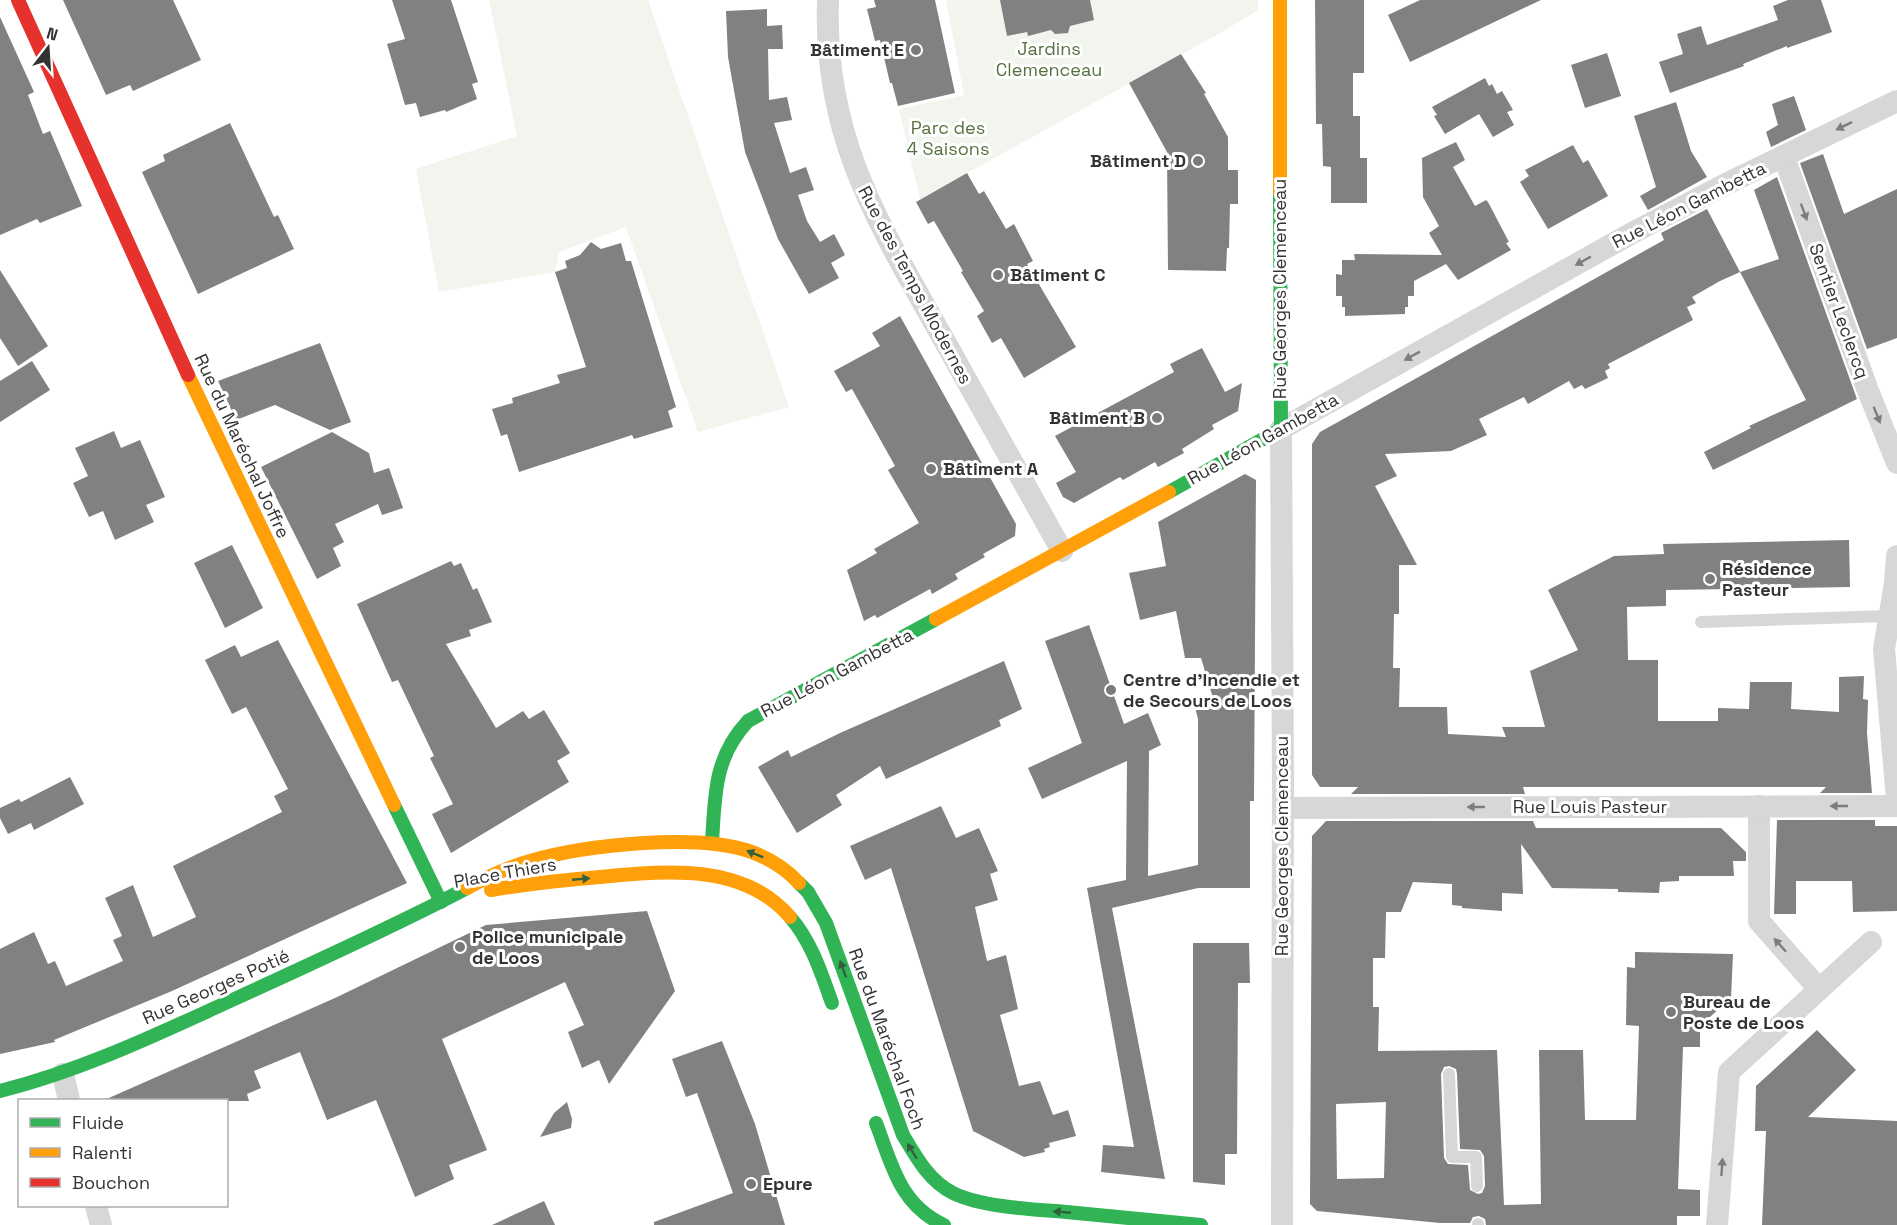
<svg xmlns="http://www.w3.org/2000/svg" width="1897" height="1225" font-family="'Space Grotesk',sans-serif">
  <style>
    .green { fill: #f1f5ed }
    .building { fill: #818181; fill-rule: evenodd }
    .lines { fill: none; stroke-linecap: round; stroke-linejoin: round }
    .lane { stroke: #d7d7d7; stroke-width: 12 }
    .street { stroke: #d7d7d7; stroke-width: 22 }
    .fast { stroke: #30b455; stroke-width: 14 }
    .slow { stroke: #ff9f0a; stroke-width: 14 }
    .jam { stroke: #e5322d; stroke-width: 14 }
    .oneway { fill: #7d7d7d }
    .oneway2 { fill: #32603f }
    .poi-dot { fill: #7a7a7a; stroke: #fff; stroke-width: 2 }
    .labels { text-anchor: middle; stroke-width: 6; stroke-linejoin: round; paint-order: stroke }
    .park-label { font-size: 18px; fill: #56703f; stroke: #fff }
    .poi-label { font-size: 18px; font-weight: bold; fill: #333; stroke: #fff; text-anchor: start }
    .street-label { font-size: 18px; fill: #333; stroke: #fff }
  </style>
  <rect width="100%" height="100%" fill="#fff"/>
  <g class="green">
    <path d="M489 0H648L789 407 698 432 626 227 559 252 555 272 439 292 416 169 517 136Z"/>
    <path d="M946 0H1258V10L1222 32 920 199 899 109 964 95Z"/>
  </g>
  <g class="building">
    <path d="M63 0H173L201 60 133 91 130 85 106 95Z"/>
    <path d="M392 0H451L478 82 472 84 477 99 446 112 445 110 420 117 416 103 405 105 387 44 405 39Z"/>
    <path d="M874 0H935L955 93 898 106 892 83H890L880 40 875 41 867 9 876 7Z"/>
    <path d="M1000 0H1090L1094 20 1070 26 1068 33 1055 34 1051 30 1028 36 1027 32 1007 36Z"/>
    <path d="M1315 0H1364V73H1353V116H1360V158H1367V203H1331V167L1323 166 1322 124H1316Z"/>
    <path d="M1420 0H1541L1410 62 1388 15Z"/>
    <path d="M1788 0H1821L1832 32 1787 48V46L1743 64 1744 66 1670 93 1659 62 1683 54 1677 34 1701 26 1707 45 1778 20 1773 6Z"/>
    <path d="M767 9V26L782 25 783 49H768L769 100 787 97 792 120 774 123 790 173 806 167 814 190 798 195 807 221 820 242 834 234 845 255 831 263 839 278 809 294 778 239 745 152 728 57 726 11Z"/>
    <path d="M0 17 34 92 28 95 43 134 50 131 82 206 40 223 37 219 0 235Z"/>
    <path d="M1607 53 1621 96 1585 108 1571 65Z"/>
    <path d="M1181 54 1206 93 1204 94 1228 137V170H1238V204H1230L1229 248H1227L1226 271 1168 270 1167 152 1129 83Z"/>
    <path d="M1485 78 1489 86 1492 84 1497 94 1502 91 1513 110 1507 112 1514 125 1493 137 1479 114 1445 134 1434 116 1437 115 1432 107Z"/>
    <path d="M1794 96 1806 130 1771 147 1766 132 1778 125 1772 104Z"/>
    <path d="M1676 102 1691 151 1707 177 1648 210 1640 196 1656 187 1634 116Z"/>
    <path d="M230 123 274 217 278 215 294 249 198 294 142 172 165 161 163 155Z"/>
    <path d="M1456 142 1465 160 1453 167 1475 206 1486 200 1488 202 1509 242 1506 243 1511 250 1458 280 1446 264 1414 281V296H1408V307H1405V314L1345 316V307H1342V296H1336V274L1342 275V260H1355L1354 254 1442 255 1429 233 1439 226 1423 197 1422 158Z"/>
    <path d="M1573 145 1583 163 1588 160 1608 196 1548 229 1520 182 1529 176 1525 170Z"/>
    <path d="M1823 154 1844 214 1897 189V338L1867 349 1800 163Z"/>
    <path d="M967 173 979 194 984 191 1006 229 1014 224 1033 261 1027 264 1076 347 1024 378 1001 338 992 343 977 316 984 311 961 272 963 271 934 221 928 224 916 202Z"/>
    <path d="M1777 177 1857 399 1713 470 1704 452 1751 428 1749 426 1806 400 1740 272 1720 281 1692 297 1696 303 1687 307 1693 320 1608 364 1610 368 1605 371 1608 378 1585 389 1582 385 1574 389 1569 381 1528 404 1524 397 1479 419 1487 435 1451 451 1385 454 1397 476 1375 486 1417 565H1399V614H1394L1393 668H1400L1399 707H1447L1448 734 1506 737 1502 727H1545L1530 671 1578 650 1548 590 1614 556 1664 554 1663 544 1849 540 1850 587 1666 590V606L1627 607 1628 660H1658V721H1718V708L1749 709 1750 682H1792L1791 709 1839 712V677L1864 676 1863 699 1868 700 1867 733 1872 793H1820L1826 787H1523L1525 794H1351L1358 787H1320L1312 775V444L1320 432 1664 240 1661 233 1707 209 1740 272 1779 259 1754 190Z"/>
    <path d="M591 242 601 249 621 243 626 261H631L676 407 668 411 673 427 634 439 632 435 519 472 507 434 501 436 492 409 513 403 512 398 560 383 557 375 586 367 555 272 567 268 565 261 580 255Z"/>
    <path d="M0 270 48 346 18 366 0 338Z"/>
    <path d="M900 316 1016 524 1015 536 983 554 985 557 955 574 958 579 932 594 930 589 877 618 875 615 864 621 847 570 877 553 874 549 919 523 888 470 895 466 852 389 846 392 834 371 880 346 872 333Z"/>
    <path d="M320 343 351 422 330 430 275 405 236 420 218 381Z"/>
    <path d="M1202 348 1225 392 1242 383 1238 411 1212 425 1214 429 1182 449 1184 453 1158 467 1155 462 1123 480 1120 477 1074 503 1063 497 1056 483 1076 472 1055 436 1174 372 1170 364Z"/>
    <path d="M32 361 50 390 0 422V381Z"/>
    <path d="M114 431 121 448 140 440 165 497 146 505 154 522 115 540 103 511 89 517 73 483 88 476 75 448Z"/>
    <path d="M332 432 369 453 374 473 389 468 403 508 382 515 378 504 335 524 344 542 333 548 341 566 317 579 261 467Z"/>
    <path d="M1245 474 1256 480 1254 801H1250V888H1198L1112 908 1165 1179 1101 1172 1103 1145 1134 1147 1087 888 1126 880 1127 761 1042 799 1028 768 1082 743 1045 641 1089 625 1124 724 1148 713 1161 745 1149 751 1148 876 1198 865V719L1195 707 1213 698 1201 658H1185L1176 611 1140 620 1129 573 1166 566 1158 522Z"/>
    <path d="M232 545 263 608 225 628 194 563Z"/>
    <path d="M451 561 454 566 461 563 473 590 477 588 492 622 469 630 471 636 446 644 496 728 523 711 529 719 544 710 570 753 557 761 569 782 451 853 432 814 453 804 430 758 434 756 398 680 392 682 357 604Z"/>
    <path d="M278 640 407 883 172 991 54 1040 55 1042 0 1054V949L34 932 48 964 55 961 66 986 123 961 113 940 122 936 105 898 133 885 153 937 196 917 173 866 282 812 274 796 288 789 246 707 232 714 205 660 235 645 241 657Z"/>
    <path d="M1004 661 1022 709 999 720 1001 726 886 779 880 766 836 795 842 805 797 833 758 767 788 750 791 757 840 733Z"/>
    <path d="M70 777 84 804 34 830 31 823 8 834 0 818V808L19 799 21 802Z"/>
    <path d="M941 806 956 838 979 828 998 871 990 874 998 900 975 907 987 961 1006 955 1018 1009 1000 1015 1019 1086 1040 1081 1053 1115 1068 1110 1076 1136 1049 1143 1050 1147 1044 1149 1045 1152 1024 1157 973 1131 891 868 865 880 850 846Z"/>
    <path d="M1777 820H1875V826H1897V911L1853 912 1852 881H1796V914H1774Z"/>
    <path d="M1326 821H1533L1536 828H1721L1746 852V861H1733L1734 876H1679V881L1660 882 1659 893 1618 892V889L1552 888 1521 844 1523 894 1502 893V911L1462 908V906L1452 905V884L1413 882 1401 912H1386L1385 958H1373V1007H1379L1378 1051 1497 1050 1504 1205 1541 1204 1539 1050H1583L1585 1120H1636L1639 1026 1626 1025 1627 967 1635 968V952L1733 954 1731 998 1700 1026V1047H1683L1678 1189 1700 1190V1216H1677V1225H1486L1485 1219 1479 1216 1473 1217 1470 1223H1440L1317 1211 1310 1204 1312 836ZM1449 1066 1456 1069 1457 1074 1460 1149 1480 1150 1484 1156 1485 1186 1482 1193 1478 1194 1470 1190 1468 1165 1448 1164 1444 1158 1441 1074 1444 1067ZM1386 1102 1384 1178 1337 1179 1336 1104Z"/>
    <path d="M647 911 675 991 609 1084 599 1060 582 1068 568 1032 584 1025 565 982 442 1039 487 1150 449 1165 454 1179 415 1197 376 1100 327 1120 300 1052 254 1071 261 1088 247 1094 249 1101H102L335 998 486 925Z"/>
    <path d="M1193 943H1249L1250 983H1238L1237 1154H1225V1185L1193 1182Z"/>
    <path d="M1817 1030 1856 1070 1808 1117 1897 1121V1225H1762L1766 1131H1755L1756 1086Z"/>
    <path d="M722 1041 755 1124 785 1225H654V1222L733 1193 697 1093 686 1097 672 1059Z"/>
    <path d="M567 1102 572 1119 571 1128 540 1137 554 1113Z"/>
    <path d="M544 1201 555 1225H492Z"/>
  </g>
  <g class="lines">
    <g class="lane">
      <path d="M1701 622 1888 616"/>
      <path d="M1449 1074 1452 1157H1476L1477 1186"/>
      <path d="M1478 1224V1225"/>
    </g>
    <g class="street">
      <path d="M828 0C823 138 879 224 944 340 983 410 1023 481 1062 551"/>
      <path d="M1784 157 1867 388 1897 463"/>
      <path d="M1897 556 1895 583 1884 649 1897 799"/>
      <path d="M1759 806V921L1819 989"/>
      <path d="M1283 808 1897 806"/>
      <path d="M63 1074 69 1100"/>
      <path d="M96 1206 101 1225"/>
      <path d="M1282 1225 1283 782 1281 429 1634 232 1722 186 1897 101"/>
      <path d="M1717 1225 1729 1072 1871 942"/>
    </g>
    <g class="fast">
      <path d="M1169 492 1281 429 1280 192"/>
      <path d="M394 805 441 902"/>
      <path d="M712 842C715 795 714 757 748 721L936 619"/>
      <path d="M799 883 808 892 826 923 903 1135C916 1157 929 1181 953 1193 979 1206 1026 1209 1056 1211 1104 1216 1153 1220 1201 1225"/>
      <path d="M790 917C811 941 821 972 832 1003"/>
      <path d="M0 1091C84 1070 162 1032 241 996 317 961 393 927 467 888"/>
      <path d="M876 1123C892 1165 900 1205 944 1225"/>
    </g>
    <g class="slow">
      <path d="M1280 0V192"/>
      <path d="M188 375 394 805"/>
      <path d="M936 619 1169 492"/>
      <path d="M467 888C487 877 508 867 530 861 585 845 696 833 749 851 769 858 785 868 799 883"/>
      <path d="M491 890C527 884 564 880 600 877 665 871 743 862 790 917"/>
    </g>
    <path class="jam" d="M18 0 188 375"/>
  </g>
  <defs><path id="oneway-solid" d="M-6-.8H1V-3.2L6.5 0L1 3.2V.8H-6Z" transform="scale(1.5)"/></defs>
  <g class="oneway">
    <use href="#oneway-solid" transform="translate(1844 126) rotate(154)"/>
    <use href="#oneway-solid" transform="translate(1804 212) rotate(70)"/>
    <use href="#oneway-solid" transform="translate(1583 261) rotate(151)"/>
    <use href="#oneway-solid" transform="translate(1412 356) rotate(151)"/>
    <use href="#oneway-solid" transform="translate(1877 415) rotate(68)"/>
    <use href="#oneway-solid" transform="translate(1839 806) rotate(180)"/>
    <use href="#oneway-solid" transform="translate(1476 807) rotate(180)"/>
    <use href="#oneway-solid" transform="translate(1780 945) rotate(-132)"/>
    <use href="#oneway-solid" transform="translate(1722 1167) rotate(-86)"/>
  </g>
  <g class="oneway2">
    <use href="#oneway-solid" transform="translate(755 854) rotate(-158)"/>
    <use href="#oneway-solid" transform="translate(581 879) rotate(-5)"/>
    <use href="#oneway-solid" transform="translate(843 969) rotate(-110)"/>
    <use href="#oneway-solid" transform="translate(912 1151) rotate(-122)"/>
    <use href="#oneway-solid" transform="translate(1062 1212) rotate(-175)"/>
  </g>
  <g class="poi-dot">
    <circle cx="916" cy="50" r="6"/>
    <circle cx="1198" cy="161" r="6"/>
    <circle cx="998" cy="275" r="6"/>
    <circle cx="1157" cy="418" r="6"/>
    <circle cx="931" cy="469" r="6"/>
    <circle cx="1710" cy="579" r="6"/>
    <circle cx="1111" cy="690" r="6"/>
    <circle cx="460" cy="947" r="6"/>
    <circle cx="1671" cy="1012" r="6"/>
    <circle cx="751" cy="1184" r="6"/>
  </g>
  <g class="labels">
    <g class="park-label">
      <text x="1049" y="55">Jardins<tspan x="1049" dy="21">Clemenceau</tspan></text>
      <text x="948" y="134">Parc des<tspan x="948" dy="21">4 Saisons</tspan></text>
    </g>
    <g class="poi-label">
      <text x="904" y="56" text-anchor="end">Bâtiment E</text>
      <text x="1186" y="167" text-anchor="end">Bâtiment D</text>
      <text x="1010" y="281">Bâtiment C</text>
      <text x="1145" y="424" text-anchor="end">Bâtiment B</text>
      <text x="943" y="475">Bâtiment A</text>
      <text x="1722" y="575">Résidence<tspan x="1722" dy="21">Pasteur</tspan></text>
      <text x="1123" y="686">Centre d'Incendie et<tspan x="1123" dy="21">de Secours de Loos</tspan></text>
      <text x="472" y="943">Police municipale<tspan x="472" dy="21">de Loos</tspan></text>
      <text x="1683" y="1008">Bureau de<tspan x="1683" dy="21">Poste de Loos</tspan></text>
      <text x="763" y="1190">Epure</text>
    </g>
    <g class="street-label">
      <text transform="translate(1689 205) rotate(-27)" y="6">Rue Léon Gambetta</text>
      <text transform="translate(915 285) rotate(62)" y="6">Rue des Temps Modernes</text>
      <text transform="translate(1280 289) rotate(-90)" y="6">Rue Georges Clemenceau</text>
      <text transform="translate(1839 311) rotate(70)" y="6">Sentier Leclercq</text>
      <text transform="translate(1263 439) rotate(-29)" y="6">Rue Léon Gambetta</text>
      <text transform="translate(242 446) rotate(65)" y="6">Rue du Maréchal Joffre</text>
      <text transform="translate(837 673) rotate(-28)" y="6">Rue Léon Gambetta</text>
      <text x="1590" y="813">Rue Louis Pasteur</text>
      <text transform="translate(1282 846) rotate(-90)" y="6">Rue Georges Clemenceau</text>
      <text transform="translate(505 873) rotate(-10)" y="6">Place Thiers</text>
      <text transform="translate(216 987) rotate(-24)" y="6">Rue Georges Potié</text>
      <text transform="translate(887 1039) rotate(70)" y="6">Rue du Maréchal Foch</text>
    </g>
  </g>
  <rect x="18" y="1099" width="210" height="108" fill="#ffffff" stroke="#adadad" stroke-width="1.5"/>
  <rect x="30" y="1118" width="30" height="9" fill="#30b455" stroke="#adadad" stroke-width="1.5"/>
  <text x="72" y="1129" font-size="18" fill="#333333">Fluide</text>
  <rect x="30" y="1148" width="30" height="9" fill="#ff9f0a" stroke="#adadad" stroke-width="1.5"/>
  <text x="72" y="1159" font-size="18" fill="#333333">Ralenti</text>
  <rect x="30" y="1178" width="30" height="9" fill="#e5322d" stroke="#adadad" stroke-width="1.5"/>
  <text x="72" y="1189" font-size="18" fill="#333333">Bouchon</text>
  <g transform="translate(48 48) rotate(17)" stroke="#ffffff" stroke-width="4.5" paint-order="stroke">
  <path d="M0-4.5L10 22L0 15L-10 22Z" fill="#333333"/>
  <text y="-9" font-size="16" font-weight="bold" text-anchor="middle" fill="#333333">N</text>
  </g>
</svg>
